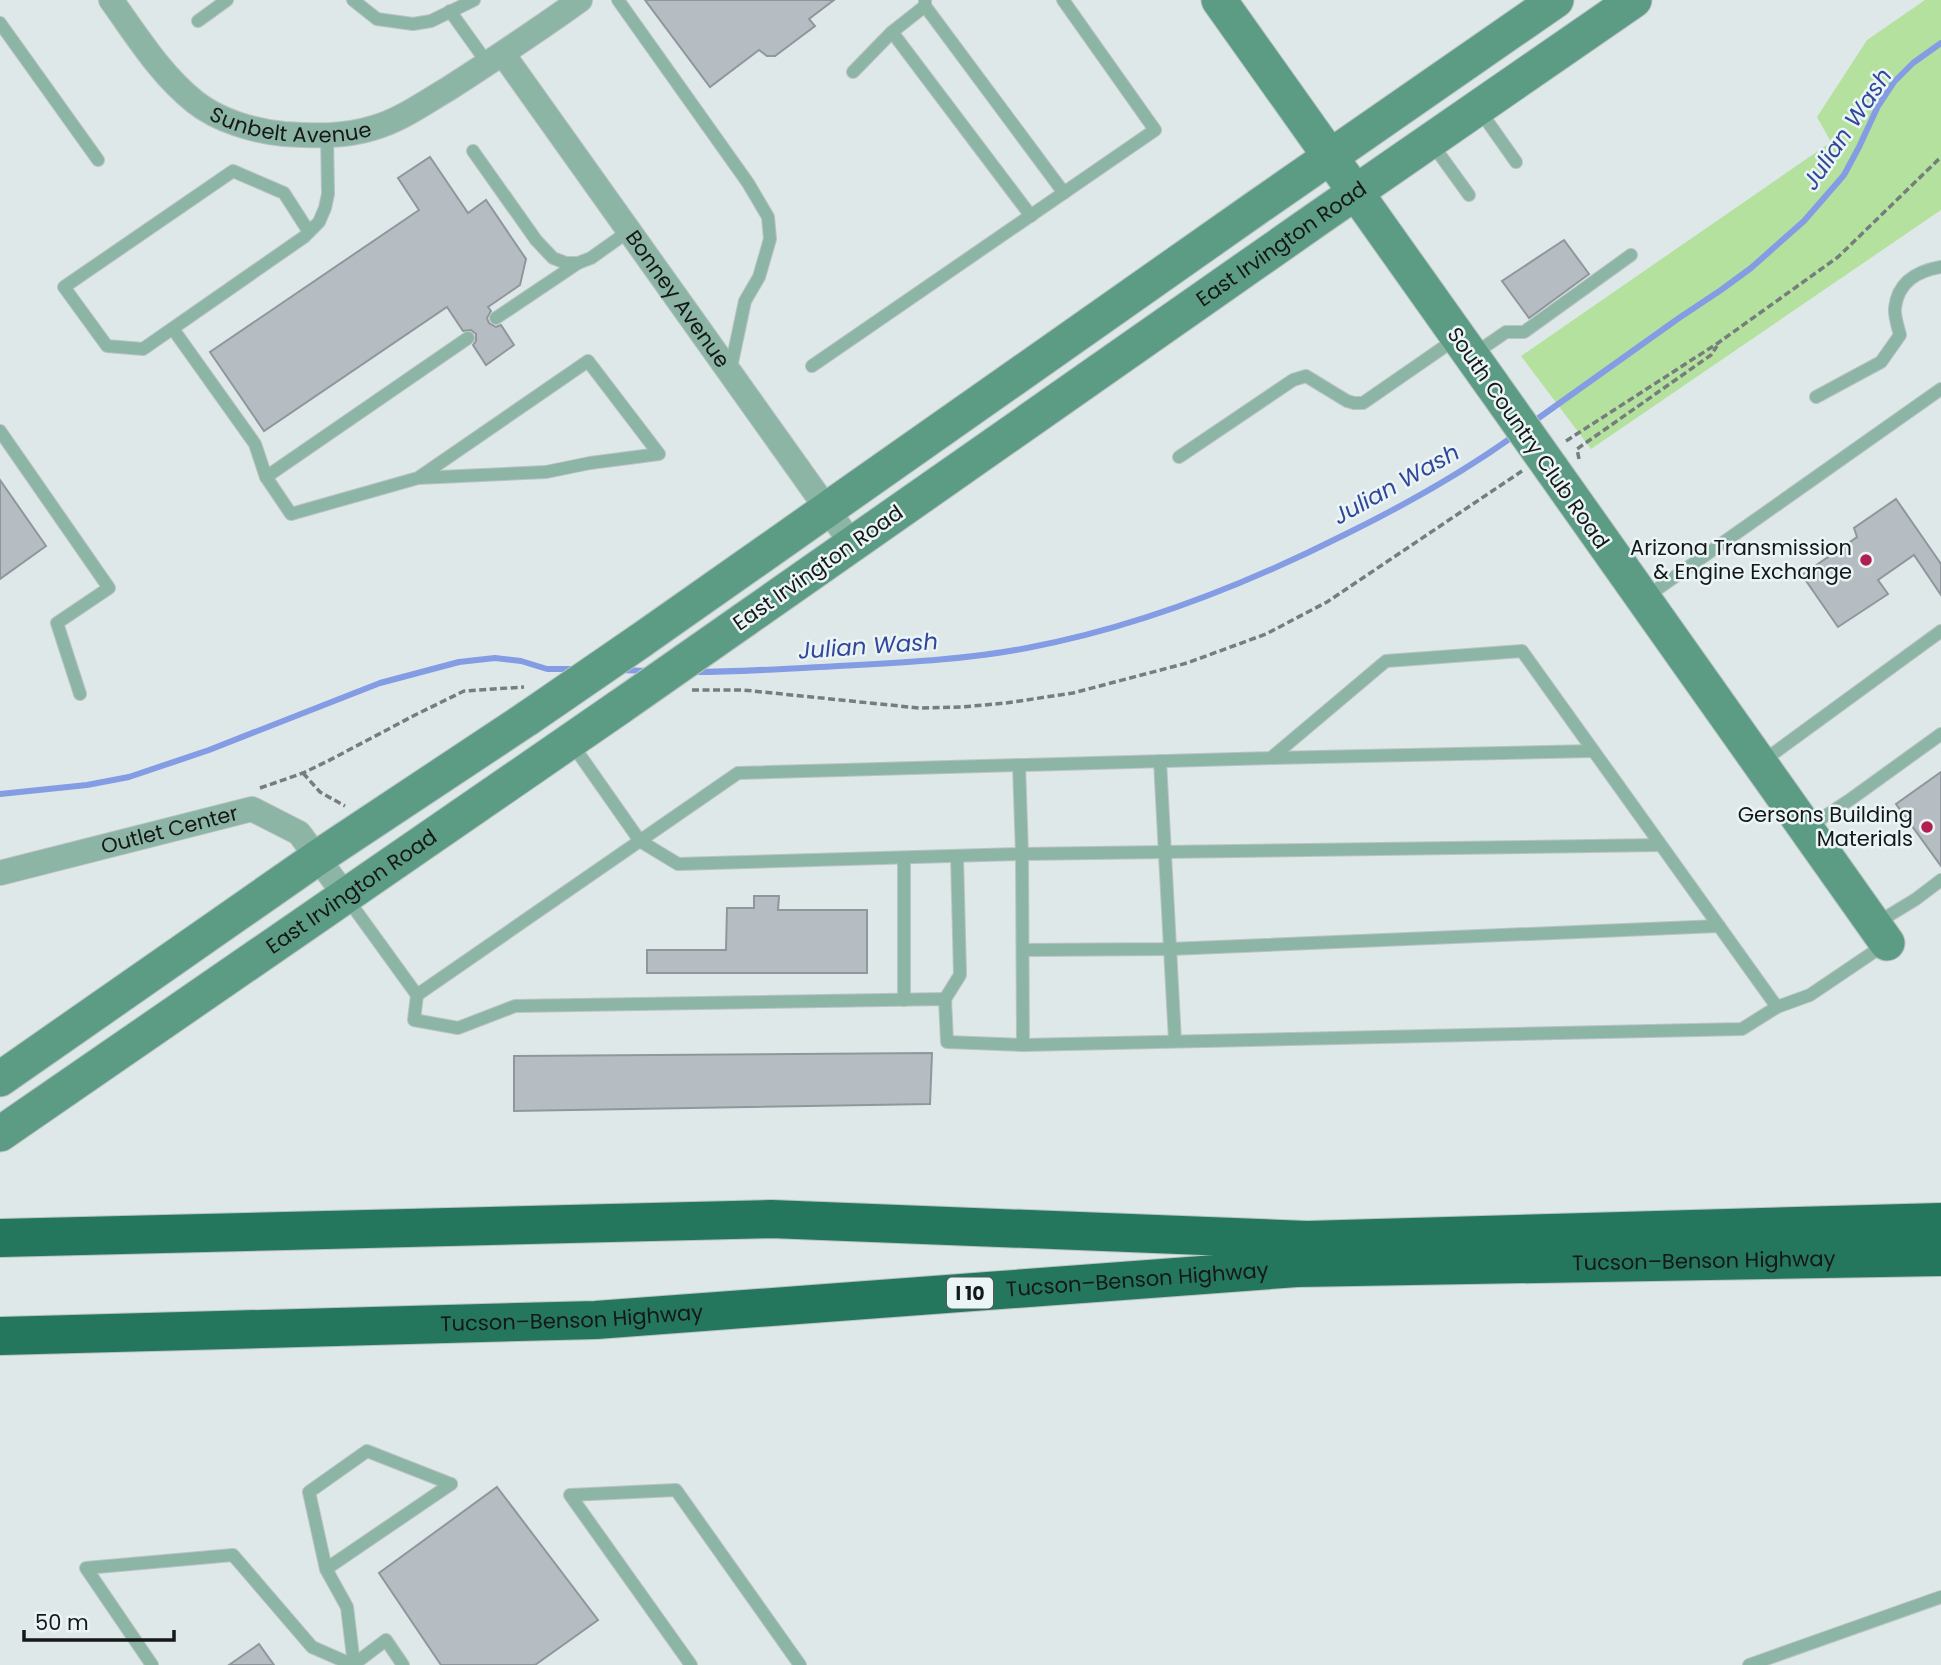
<svg xmlns="http://www.w3.org/2000/svg" width="1941" height="1665" font-family="Poppins,sans-serif">
  <style>
    .green { fill: #b4e29e }
    .lines { fill: none; stroke-linecap: round; stroke-linejoin: round }
    .stream { stroke: #839ce4; stroke-width: 6 }
    .building { fill: #b6bdc2; stroke: #90979c; stroke-width: 2 }
    .lane-casing { stroke: #bac3c3; stroke-width: 14 }
    .street-casing { stroke: #bac3c3; stroke-width: 26 }
    .secondary-casing { stroke: #bac3c3; stroke-width: 37 }
    .highway-casing { stroke: #bac3c3; stroke-width: 40 }
    .path { stroke: #767d7d; stroke-width: 3.5; stroke-dasharray: 7 3.5; stroke-linecap: butt }
    .lane { stroke: #8cb5a5; stroke-width: 12 }
    .street { stroke: #8cb5a5; stroke-width: 24 }
    .secondary { stroke: #5c9c85; stroke-width: 35 }
    .highway { stroke: #24765d; stroke-width: 38 }
    .secondary-bridge-casing { stroke: #bac3c3; stroke-width: 37; stroke-linecap: butt }
    .secondary-bridge { stroke: #5c9c85; stroke-width: 35 }
    .poi-dot { fill: #b01f4e; stroke: #ebf5f6; stroke-width: 2.5 }
    .labels { text-anchor: middle; stroke-width: 5; stroke-linejoin: round; paint-order: stroke }
    .shield { fill: #ebf5f6; stroke: #555a5b; stroke-width: 2 }
    .shield-label { font-size: 19px; font-weight: bold; fill: #151818 }
    .street-label { font-size: 21px; fill: #151818; stroke: #ebf5f6 }
    .poi-label { font-size: 21px; fill: #151818; stroke: #ebf5f6; text-anchor: end }
    .water-label { font-size: 23px; font-style: italic; fill: #31479c; stroke: #ebf5f6 }
  </style>
  <rect width="100%" height="100%" fill="#dee8e8"/>
  <path class="green" d="M1925 0H1941V210L1591 449 1521 356 1831 142 1817 117 1867 40Z"/>
  <g class="lines">
    <g class="stream">
      <path d="M1533 422 1679 318 1721 290 1751 268 1804 221 1844 175 1859 147 1878 106 1894 82 1913 63 1941 43"/>
      <path d="M620 670 648 671"/>
      <path d="M694 672C736 672 778 669 821 667 890 663 959 661 1027 648 1139 627 1245 585 1346 534 1405 505 1462 473 1515 435"/>
      <path d="M0 794 87 785 129 777 209 750 380 683 459 662 495 658 521 661 547 669H574"/>
    </g>
  </g>
  <g class="building">
    <path d="M645 0H834L809 19 815 26 775 56H767L759 50 710 87Z"/>
    <path d="M430 157 468 213 486 200 526 259 520 285 488 307 491 311 487 318 489 323 496 327 501 325 514 345 486 365 473 345 476 341V334L471 330 463 331 447 307 264 431 210 352 419 210 398 178Z"/>
    <path d="M1564 240 1589 274 1529 318 1502 281Z"/>
    <path d="M0 480 46 546 0 579Z"/>
    <path d="M1896 499 1941 564V595L1914 555 1878 580 1888 594 1838 627 1802 575 1857 537 1854 528Z"/>
    <path d="M1941 772V866L1896 804Z"/>
    <path d="M754 896H779L778 910H867V973H647V950H726L727 908H754Z"/>
    <path d="M932 1053 930 1104 514 1111V1056Z"/>
    <path d="M497 1487 598 1620 535 1665H441L379 1573Z"/>
    <path d="M259 1644 274 1665H229Z"/>
  </g>
  <g class="lines">
    <g class="lane-casing">
      <g id="lane">
        <path d="M353 0 377 19 413 24 431 21 474 0"/>
        <path d="M618 0 748 183 768 217 770 239 759 277 745 301 730 372"/>
        <path d="M925 0V6L1064 193"/>
        <path d="M925 6 892 32 1031 216"/>
        <path d="M450 11 488 64"/>
        <path d="M198 21 227 0"/>
        <path d="M0 23 98 160"/>
        <path d="M853 72 892 32"/>
        <path d="M1478 108 1516 162"/>
        <path d="M1430 141 1469 195"/>
        <path d="M473 151 536 240 553 258 566 263H578L591 258 629 231"/>
        <path d="M309 232 284 193 233 171 64 287 107 346 143 349 304 237 319 222 325 208 328 194 327 135"/>
        <path d="M496 318 578 263"/>
        <path d="M173 329 255 444 266 477"/>
        <path d="M1474 354 1506 332H1524L1631 255"/>
        <path d="M812 366 1155 130 1063 0"/>
        <path d="M1816 397 1881 362 1900 335C1898 327 1894 316 1895 308 1898 281 1918 271 1941 267"/>
        <path d="M0 431 109 588 57 623 80 694"/>
        <path d="M1179 457 1293 380 1306 376 1347 401 1354 403H1363L1457 338"/>
        <path d="M418 478 546 472 590 463 659 454 588 361 418 478 291 514 266 477 468 338"/>
        <path d="M1646 597 1941 389"/>
        <path d="M572 744 640 841 678 864 1022 854 1019 765"/>
        <path d="M1271 758 1593 751"/>
        <path d="M1160 761 1175 1041"/>
        <path d="M1763 761 1941 631"/>
        <path d="M1807 828 1851 799 1941 734"/>
        <path d="M904 858V1000"/>
        <path d="M346 897 417 995 414 1020 458 1028 515 1006 945 999 947 1042 1023 1045 1742 1029 1777 1007 1522 651 1386 661 1271 758 738 773 417 995"/>
        <path d="M1875 924 1916 899 1941 880"/>
        <path d="M1023 950 1170 949 1719 926"/>
        <path d="M945 999 960 975 957 856"/>
        <path d="M1777 1007 1810 995 1884 945"/>
        <path d="M1023 1045 1022 854 1660 845"/>
        <path d="M326 1569 309 1492 367 1451 451 1484"/>
        <path d="M152 1665 86 1568 233 1555 312 1647 353 1665"/>
        <path d="M353 1665 386 1640 403 1665"/>
        <path d="M354 1665 347 1607 326 1569 451 1484"/>
        <path d="M691 1665 570 1495 676 1490 800 1665"/>
        <path d="M1749 1665 1941 1597"/>
      </g>
    </g>
    <g class="street-casing">
      <g id="street">
        <path id="s1" d="M111 0C137 36 160 74 195 102 219 121 254 131 284 134 314 136 344 137 373 128 401 120 424 103 448 89 493 60 537 31 580 0"/>
        <path id="s2" d="M503 54 852 544"/>
        <path id="s3" d="M0 873 252 809 299 833 345 895"/>
      </g>
    </g>
    <g class="secondary-casing">
      <g id="secondary">
        <path d="M1219 0 1493 386"/>
        <path d="M1551 468 1887 943"/>
        <path id="s4" d="M744 620 1317 219 1634 0"/>
        <path d="M640 641 1259 206 1556 0"/>
        <path d="M0 1079 317 858 528 718"/>
        <path id="s5" d="M0 1134 621 706"/>
      </g>
    </g>
    <g class="highway-casing">
      <g id="highway">
        <path d="M0 1238 771 1219 1307 1240 1941 1222"/>
        <path id="s6" d="M0 1336 596 1320 1297 1268 1941 1257"/>
      </g>
    </g>
    <g class="path">
      <path d="M1566 441 1718 343 1838 257 1941 157"/>
      <path d="M1579 459 1577 449 1711 355 1717 346"/>
      <path d="M692 690H743L919 708 962 707 1006 703 1073 693 1187 663 1266 634 1327 602 1522 471"/>
      <path d="M303 773 320 792 345 806"/>
      <path d="M260 788 303 773 328 761 415 715 464 691 524 687"/>
    </g>
    <use href="#lane" class="lane"/>
    <use href="#street" class="street"/>
    <use href="#secondary" class="secondary"/>
    <use href="#highway" class="highway"/>
    <g class="secondary-bridge-casing">
      <g id="secondary-bridge">
        <path d="M1493 386 1551 468"/>
        <path d="M621 706 744 620"/>
        <path d="M528 718 640 641"/>
      </g>
    </g>
    <use href="#secondary-bridge" class="secondary-bridge"/>
  </g>
  <g class="poi-dot">
    <circle cx="1866" cy="560" r="7"/>
    <circle cx="1927" cy="827" r="7"/>
  </g>
  <g class="labels">
    <rect class="shield" x="947" y="1277.5" width="46" height="31" rx="5"/>
    <g class="shield-label">
      <text x="970" y="1300">I 10</text>
    </g>
    <g class="street-label">
      <text dy="7" stroke="none"><textPath href="#s1" startOffset="234">Sunbelt Avenue</textPath></text>
      <text dy="7" stroke="none"><textPath href="#s4" startOffset="656">East Irvington Road</textPath></text>
      <text dy="7" stroke="none"><textPath href="#s2" startOffset="301">Bonney Avenue</textPath></text>
      <text transform="translate(1528 438) rotate(55)" y="7">South Country Club Road</text>
      <text transform="translate(818 568) rotate(-35)" y="7">East Irvington Road</text>
      <text dy="7" stroke="none"><textPath href="#s3" startOffset="175">Outlet Center</textPath></text>
      <text dy="7" stroke="none"><textPath href="#s5" startOffset="427">East Irvington Road</textPath></text>
      <text dy="7" stroke="none"><textPath href="#s6" startOffset="1706">Tucson–Benson Highway</textPath></text>
      <text dy="7" stroke="none"><textPath href="#s6" startOffset="1139">Tucson–Benson Highway</textPath></text>
      <text dy="7" stroke="none"><textPath href="#s6" startOffset="572">Tucson–Benson Highway</textPath></text>
    </g>
    <g class="poi-label">
      <text x="1852" y="555">Arizona Transmission<tspan x="1852" dy="24">&amp; Engine Exchange</tspan></text>
      <text x="1913" y="822">Gersons Building<tspan x="1913" dy="24">Materials</tspan></text>
    </g>
    <g class="water-label">
      <text transform="translate(1847 129) rotate(-56)" y="8">Julian Wash</text>
      <text transform="translate(1396 484) rotate(-29)" y="8">Julian Wash</text>
      <text transform="translate(868 646) rotate(-4)" y="8">Julian Wash</text>
    </g>
  </g>
  <path d="M24 1630v10h150v-10" fill="none" stroke="#151818" stroke-width="3.5"/>
  <text x="35" y="1630" font-size="21" fill="#151818" stroke="#ebf5f6" stroke-width="5" paint-order="stroke">50 m</text>
</svg>
